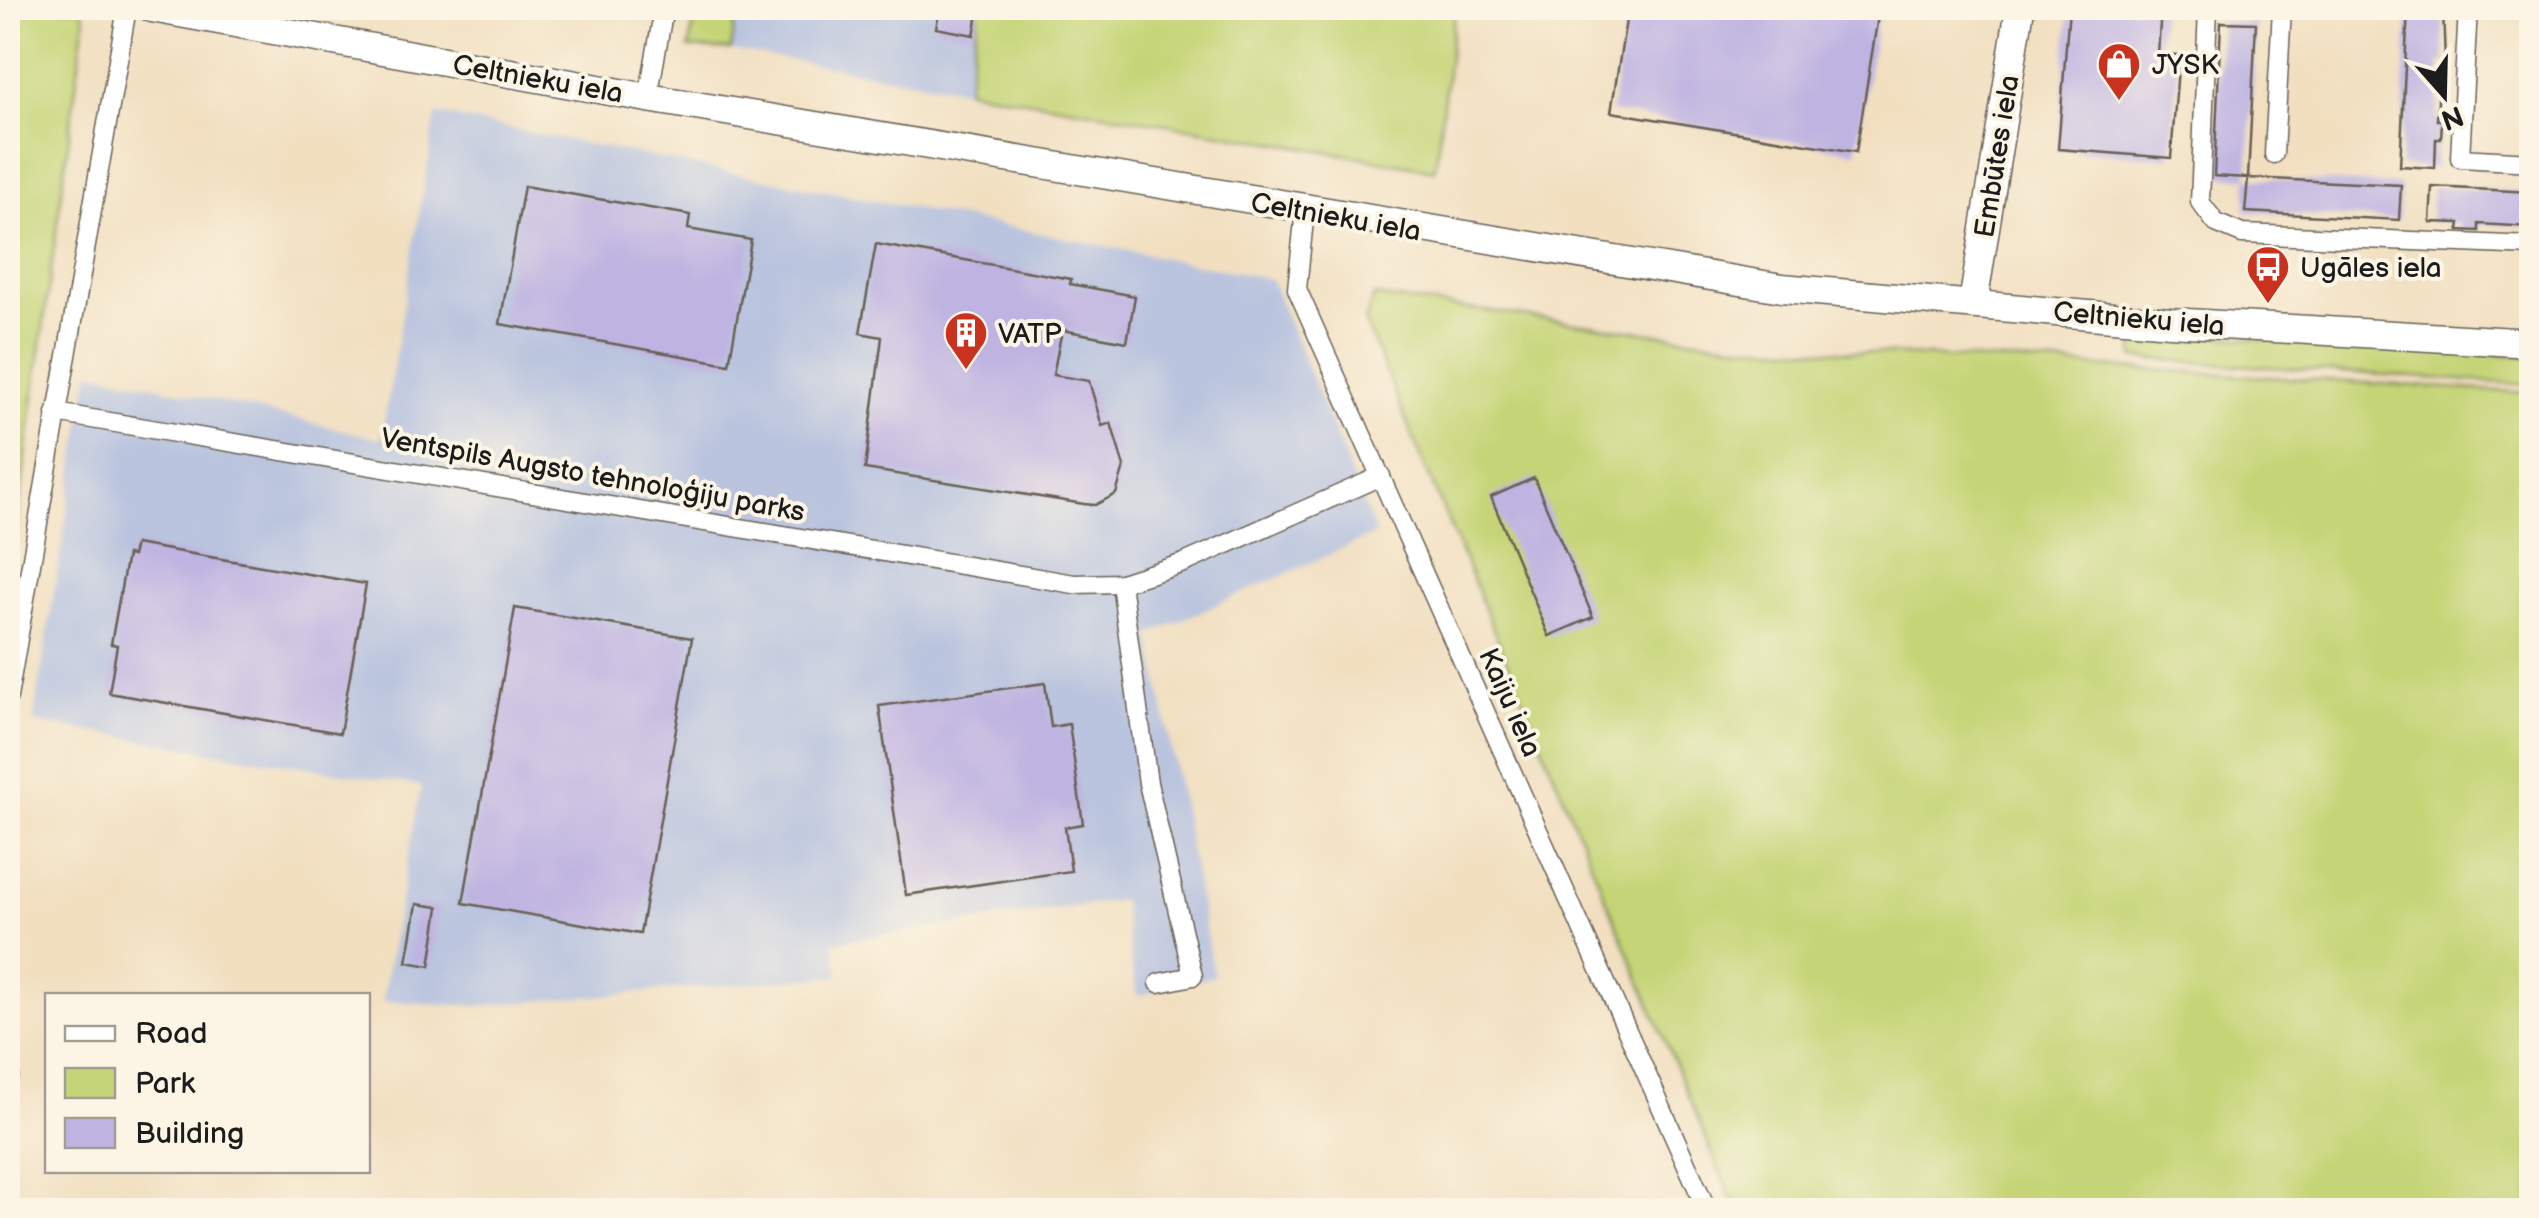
<svg xmlns="http://www.w3.org/2000/svg" width="2539" height="1218" font-family="'Balsamiq Sans',sans-serif">
  <style>
    .industrial { fill: #bac4de }
    .green { fill: #c5d476; stroke: #707849; stroke-width: 2.5 }
    .building { fill: #bfb4e1 }
    .lines { fill: none; stroke-linecap: round; stroke-linejoin: round }
    .street-casing { stroke: #676055; stroke-width: 21 }
    .secondary-casing { stroke: #676055; stroke-width: 31 }
    .street { stroke: #fff; stroke-width: 18 }
    .secondary { stroke: #fff; stroke-width: 28 }
    .labels { text-anchor: middle; stroke-width: 8; stroke-linejoin: round; paint-order: stroke }
    .poi-label { font-size: 28px; fill: #1c1c1c; stroke: #fcf5e5; text-anchor: start }
    .street-label { font-size: 28px; fill: #1c1c1c; stroke: #fcf5e5 }
  </style>
  <rect width="100%" height="100%" fill="#fcf5e5"/>
  <filter id="ink" filterUnits="userSpaceOnUse"><feTurbulence type="fractalNoise" baseFrequency=".01" numOctaves="2"/><feDisplacementMap in="SourceGraphic" scale="20" xChannelSelector="R" yChannelSelector="G"/><feConvolveMatrix kernelMatrix="1 2 1 2 8 2 1 2 1" color-interpolation-filters="sRGB"/></filter>
  <filter id="wash" filterUnits="userSpaceOnUse"><feTurbulence type="fractalNoise" baseFrequency=".0048" numOctaves="4" result="noise"/><feDisplacementMap in="SourceGraphic" scale="40" xChannelSelector="R" yChannelSelector="G"/><feGaussianBlur stdDeviation="2.25" result="paint"/><feColorMatrix in="noise" values="0 0 0 0 0 0 0 0 0 0 0 0 0 0 0 0 0 1.4 0 .05"/><feComposite in="paint" operator="in"/></filter>
  <g filter="url(#wash)">
    <rect width="100%" height="100%" fill="#f1dfc0"/>
    <g class="industrial">
      <path d="M737 8H979L967 90 731 50Z"/>
      <path d="M436 114 1271 279 1376 534 1150 634 1214 976 1137 996 1122 900 834 942 839 976 478 1006 382 1001 421 786 33 722 90 371 381 439Z"/>
    </g>
    <g class="green">
      <path d="M8 8H81L85 19 8 588Z"/>
      <path d="M696 8H737L731 50 689 48Z"/>
      <path d="M979 8H1455L1435 170 967 90Z"/>
      <path d="M1374 296 1741 345 2531 393V1210H1736L1365 322Z"/>
      <path d="M2197 335 2531 356V385L2134 358V339Z"/>
    </g>
    <g id="blocks">
      <g class="building">
        <path d="M940 8H979L974 35 936 28Z"/>
        <path d="M1628 8 1879 10 1856 152 1611 112Z"/>
        <path d="M2069 8H2161L2158 54 2179 55 2171 158 2058 149Z"/>
        <path d="M2408 8H2443L2445 62 2440 61 2437 120H2442L2441 139H2436L2435 168 2400 166Z"/>
        <path d="M2221 22 2256 23 2248 178 2214 176Z"/>
        <path d="M2248 178 2401 185 2399 220 2245 212Z"/>
        <path d="M524 186 690 215 688 229 751 240 729 364 500 324Z"/>
        <path d="M2432 187 2532 192V227L2479 224V231L2459 230 2460 223 2430 222Z"/>
        <path d="M876 244 1071 279 1070 284 1135 296 1127 342 1062 330 1053 375 1089 381 1102 426 1111 423 1124 467 1116 494 1095 505 1084 504 865 469 882 337 860 333Z"/>
        <path d="M1534 478 1593 617 1549 636 1491 497Z"/>
        <path d="M135 544 366 584 340 733 109 693 117 645 111 644 127 555 132 556Z"/>
        <path d="M515 608 692 638 640 934 463 903Z"/>
        <path d="M1045 683 1051 727 1069 724 1083 824 1065 827 1071 871 906 895 879 706Z"/>
        <path d="M417 904 439 907 430 966 407 962Z"/>
      </g>
    </g>
  </g>
  <g filter="url(#ink)">
    <use href="#blocks" fill-opacity="0" stroke="#676055" stroke-width="2.5"/>
    <g class="lines">
      <g class="street-casing">
        <g id="street">
          <path d="M625 8H629"/>
          <path d="M2208 8 2200 202 2216 223 2242 234 2532 246"/>
          <path d="M2468 8 2460 158 2532 162"/>
          <path d="M648 98 664 8"/>
          <path d="M2274 154 2282 8"/>
          <path d="M1305 210 1297 289 1707 1210"/>
          <path d="M56 413 1074 584 1121 583 1184 563 1381 476"/>
          <path d="M1121 583 1148 783 1193 976 1159 983"/>
          <path d="M8 697 127 8"/>
          <path d="M8 1076 10 1075"/>
        </g>
      </g>
      <g class="secondary-casing">
        <g id="secondary">
          <path d="M152 8 648 98 1782 288 2170 322 2532 343"/>
          <path d="M1973 304 2020 8"/>
        </g>
      </g>
      <use href="#street" class="street"/>
      <use href="#secondary" class="secondary"/>
    </g>
  </g>
  <defs>
    <g id="shop-pin" transform="scale(2.25)"><path d="M0 17L-7.5 6A9.5 9.5 0 1 1 7.5 6Z" fill="#c8321e" stroke="#fcf5e5"/><path d="M-5-2.5h2.3a2.7 3.5 0 0 1 5.4 0H5L5.5 6h-11ZM-1.5-2.5h3a1.5 2.3 0 0 0-3 0Z" fill="#fff"/></g>
    <g id="bus-pin" transform="scale(2.25)"><path d="M0 17L-7.5 6A9.5 9.5 0 1 1 7.5 6Z" fill="#c8321e" stroke="#fcf5e5"/><path d="M-5-6H5V4H4V6H2V4H-2V6H-4V4H-5ZM-3.5-4V0h7V-4ZM-3.5 1.2v1.5H-2V1.2ZM2 1.2v1.5H3.5V1.2Z" fill="#fff"/></g>
    <g id="building-pin" transform="scale(2.25)"><path d="M0 17L-7.5 6A9.5 9.5 0 1 1 7.5 6Z" fill="#c8321e" stroke="#fcf5e5"/><path d="M-4-6H4V6H1V3H-1V6H-4ZM-2.5-4.3h1.7v1.8h-1.7ZM.8-4.3h1.7v1.8H.8ZM-2.5-1h1.7V.8h-1.7ZM.8-1h1.7V.8H.8Z" fill="#fff"/></g>
  </defs>
  <g fill-rule="evenodd">
    <use href="#shop-pin" x="2119" y="64"/>
    <use href="#bus-pin" x="2268" y="267"/>
    <use href="#building-pin" x="966" y="333"/>
  </g>
  <g class="labels">
    <g class="poi-label">
      <text x="2152" y="74">JYSK</text>
      <text x="2300" y="277">Ugāles iela</text>
      <text x="998" y="343">VATP</text>
    </g>
    <g class="street-label">
      <text transform="translate(538 78) rotate(10)" y="10">Celtnieku iela</text>
      <text transform="translate(1996 156) rotate(-81)" y="10">Embūtes iela</text>
      <text transform="translate(1336 216) rotate(10)" y="10">Celtnieku iela</text>
      <text transform="translate(2139 318) rotate(5)" y="10">Celtnieku iela</text>
      <text transform="translate(593 474) rotate(10)" y="10">Ventspils Augsto tehnoloģiju parks</text>
      <text transform="translate(1511 702) rotate(66)" y="10">Kaiju iela</text>
    </g>
  </g>
  <rect width="2539" height="1218" fill="none" stroke="#fcf5e5" stroke-width="40"/>
  <rect x="45" y="993" width="325" height="180" fill="#fcf5e5" stroke="#a29e95" stroke-width="2.5"/>
  <rect x="65" y="1026" width="50" height="15" fill="#ffffff" stroke="#a29e95" stroke-width="2.5"/>
  <text x="135" y="1043" font-size="30" fill="#1c1c1c">Road</text>
  <rect x="65" y="1068" width="50" height="30" fill="#c5d476" stroke="#a29e95" stroke-width="2.5"/>
  <text x="135" y="1093" font-size="30" fill="#1c1c1c">Park</text>
  <rect x="65" y="1118" width="50" height="30" fill="#bfb4e1" stroke="#a29e95" stroke-width="2.5"/>
  <text x="135" y="1143" font-size="30" fill="#1c1c1c">Building</text>
  <g transform="translate(2444 95) rotate(160)" stroke="#fcf5e5" stroke-width="8" paint-order="stroke">
  <path d="M0-8L18 38L0 25L-18 38Z" fill="#1c1c1c"/>
  <text y="-15" font-size="28" font-weight="bold" text-anchor="middle" fill="#1c1c1c">N</text>
  </g>
</svg>
